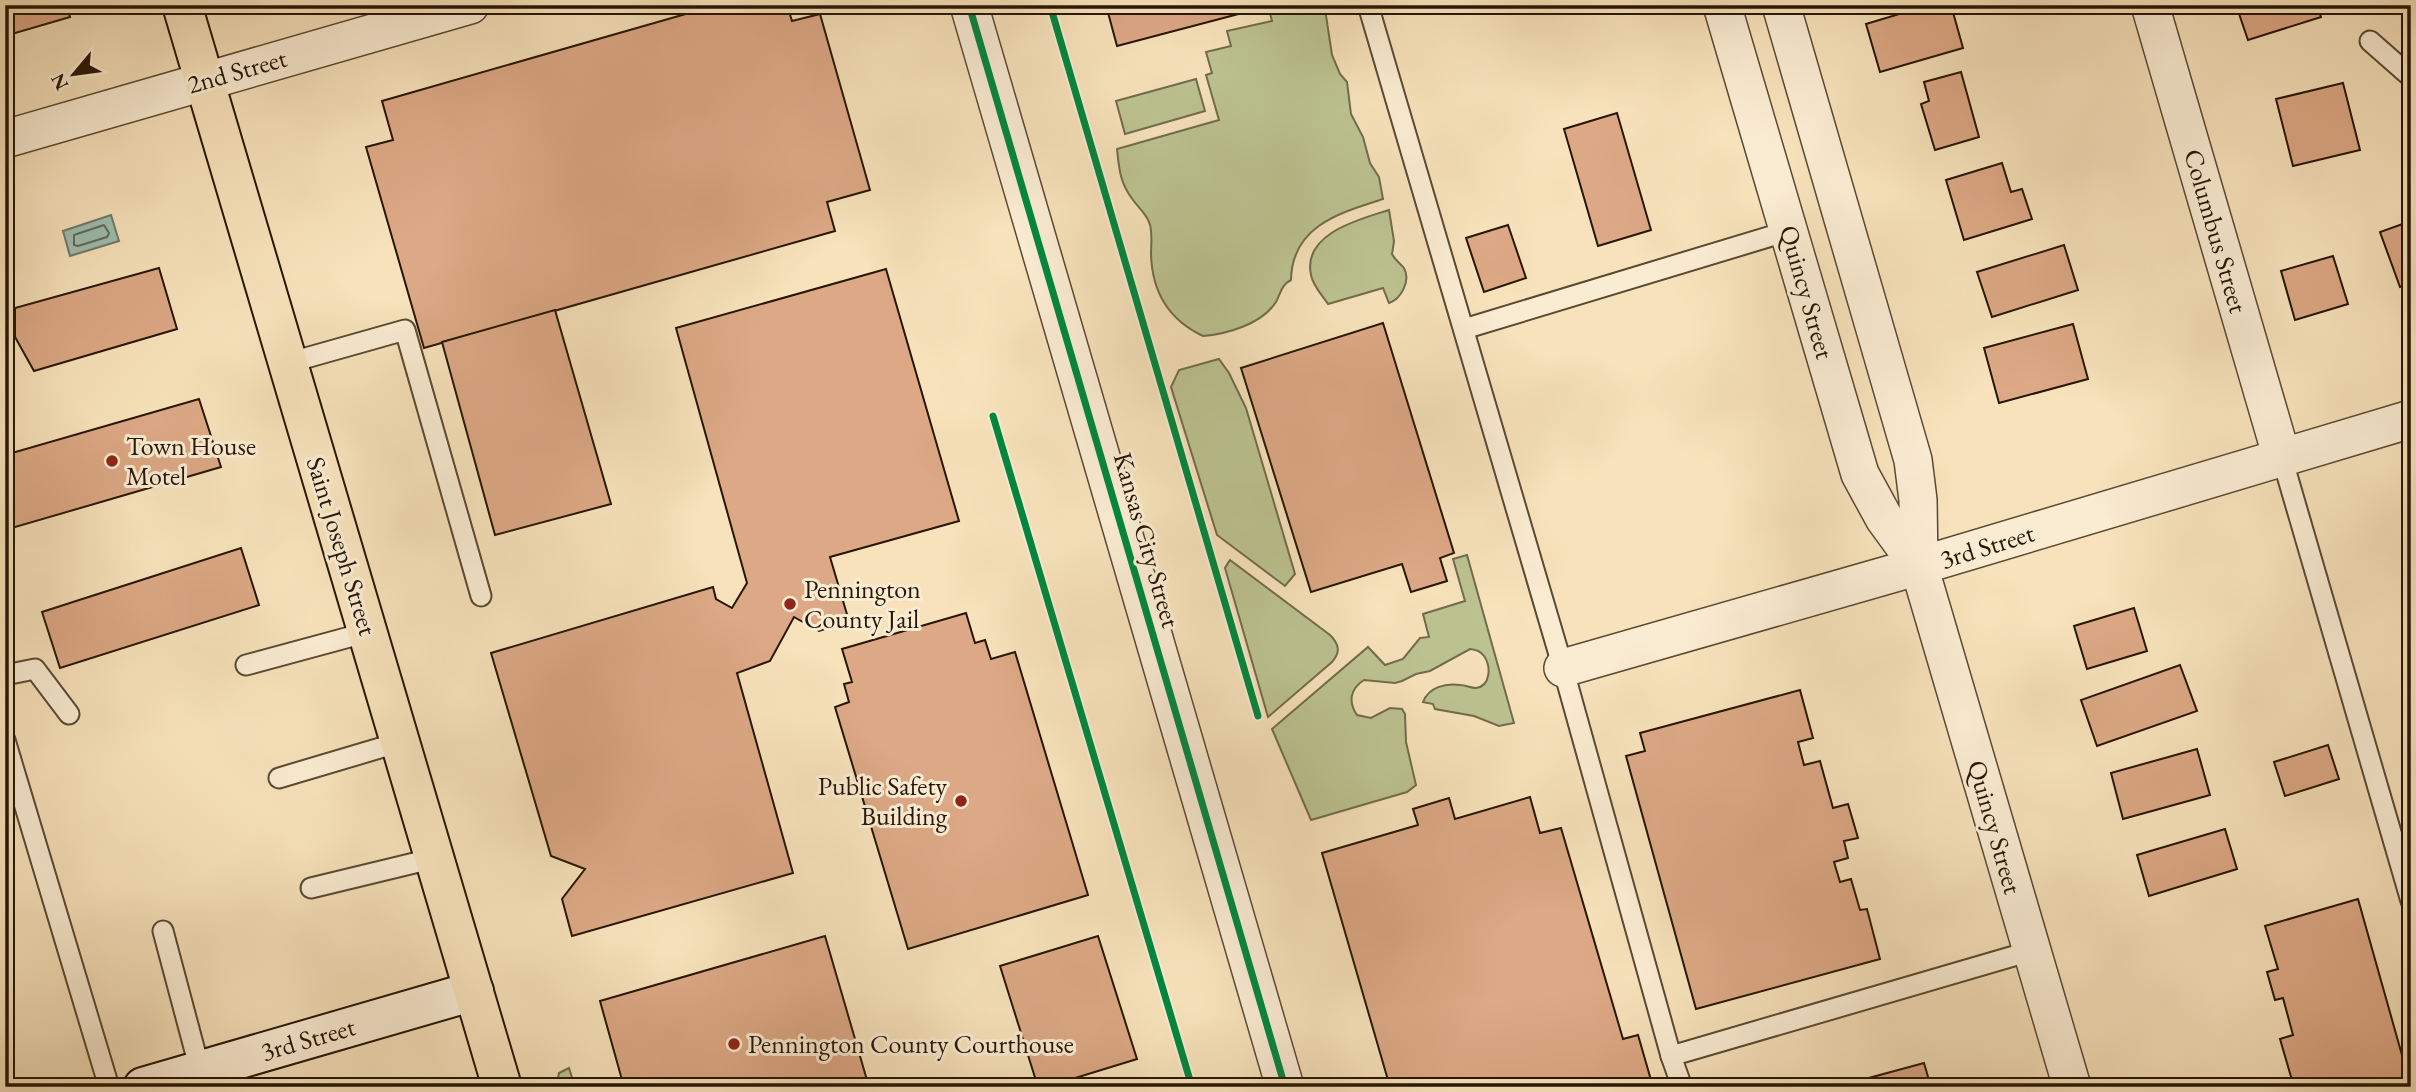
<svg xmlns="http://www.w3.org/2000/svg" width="2416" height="1092" font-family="'EB Garamond',serif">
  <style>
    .green { fill: #bcc391; stroke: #716c4b; stroke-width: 2 }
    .water { fill: #9dbeb0; stroke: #6d7b6c; stroke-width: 2 }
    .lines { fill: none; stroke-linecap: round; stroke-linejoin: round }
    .shore { stroke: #626a5a; stroke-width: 2 }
    .building { fill: #dca885; stroke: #261605; stroke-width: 2 }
    .lane-casing { stroke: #5a4932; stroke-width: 23 }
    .street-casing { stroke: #5a4932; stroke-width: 40 }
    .secondary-casing { stroke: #261605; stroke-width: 42 }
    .primary-casing { stroke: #261605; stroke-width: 42 }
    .lane { stroke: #faecd3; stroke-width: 19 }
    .street { stroke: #faecd3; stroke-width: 37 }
    .secondary { stroke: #faecd3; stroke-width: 38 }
    .primary { stroke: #f7e2bb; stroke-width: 38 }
    .cycleway-casing { stroke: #faecd3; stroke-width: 11 }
    .cycleway { stroke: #00873e; stroke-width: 7 }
    .poi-dot { fill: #8f2418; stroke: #faecd3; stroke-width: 2.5 }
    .labels { text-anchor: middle; stroke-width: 6; stroke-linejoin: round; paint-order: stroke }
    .street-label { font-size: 26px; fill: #261605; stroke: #faecd3 }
    .poi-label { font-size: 26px; fill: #261605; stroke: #faecd3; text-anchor: start }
  </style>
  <rect width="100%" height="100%" fill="#f7e2bb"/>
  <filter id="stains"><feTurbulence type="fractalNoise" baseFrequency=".00286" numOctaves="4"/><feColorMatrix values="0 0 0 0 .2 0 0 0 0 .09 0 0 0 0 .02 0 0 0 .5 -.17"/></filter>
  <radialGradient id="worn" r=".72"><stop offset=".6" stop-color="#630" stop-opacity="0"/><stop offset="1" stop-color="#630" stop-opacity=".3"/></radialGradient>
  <g class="green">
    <path d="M1268 5H1323L1325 9 1332 55 1340 74 1347 82 1351 114 1363 137 1370 163 1379 177 1383 199C1339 213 1292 226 1291 280 1281 285 1281 293 1276 302 1262 324 1227 334 1203 336 1169 320 1152 292 1151 254 1151 244 1153 231 1149 222 1146 214 1138 207 1133 200 1120 183 1119 169 1117 149L1219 120 1206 75 1212 73 1206 52 1231 46 1227 31 1272 21Z"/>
    <path d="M1196 79 1205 111 1125 134 1116 101Z"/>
    <path d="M1389 210 1394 241 1392 254C1395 260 1400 263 1404 268 1411 281 1401 299 1389 303L1383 288 1328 304C1322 295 1313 286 1311 275 1302 233 1361 219 1389 210Z"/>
    <path d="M1219 359 1229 373 1246 408 1295 574 1285 586 1217 535 1171 387 1179 370Z"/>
    <path d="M1467 555 1514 723 1499 726 1474 716 1435 709 1433 704 1423 702C1429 687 1445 683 1460 685 1465 685 1471 688 1476 688 1491 686 1491 666 1484 656 1480 651 1477 650 1470 649L1430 671 1416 674 1402 681 1395 683 1364 680C1350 689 1348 702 1357 715L1371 718 1390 708 1402 709 1405 714 1406 742 1416 785 1407 792 1311 820 1272 729 1368 647 1385 665 1403 659 1420 638 1429 637 1423 614 1465 601 1453 559Z"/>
    <path d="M1230 560 1330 635C1339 644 1341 652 1332 662L1268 717 1225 568Z"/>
    <path d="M569 1068 575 1087H556L559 1073Z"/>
  </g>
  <path class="water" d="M111 215 119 241 70 256 63 231Z"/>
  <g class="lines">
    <path class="shore" d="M104 225 109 233 107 237 78 246 74 245V235Z"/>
  </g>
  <g class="building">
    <path d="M5 5H67L70 17 5 36Z"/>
    <path d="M717 5H787L792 21 820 14 870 190 827 202 835 231 424 348 366 147 393 140 382 101Z"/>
    <path d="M1106 5H1249L1250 11 1117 46Z"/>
    <path d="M1922 5H1951L1963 48 1880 72 1866 24 1923 7Z"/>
    <path d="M2236 5H2317L2321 17 2248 40Z"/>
    <path d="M1961 72 1979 137 1935 150 1921 104 1929 101 1924 82Z"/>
    <path d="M2343 83 2360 150 2293 166 2276 99Z"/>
    <path d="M1617 113 1651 230 1598 246 1564 129Z"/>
    <path d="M2002 163 2011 192 2022 189 2032 219 1964 240 1946 180Z"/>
    <path d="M2411 221V283L2400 287 2380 232Z"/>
    <path d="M1508 225 1526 278 1484 292 1466 238Z"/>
    <path d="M2064 245 2078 290 1992 317 1977 272Z"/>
    <path d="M2333 256 2348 304 2295 320 2281 271Z"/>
    <path d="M159 268 177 329 34 371 15 337V308Z"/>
    <path d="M886 269 959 521 830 557 849 621 819 631 794 617 770 661 737 673 793 873 572 936 562 899 585 869 551 856 491 653 713 587 716 599 732 608 747 583 676 328Z"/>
    <path d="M555 310 611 504 495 535 442 342Z"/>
    <path d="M1383 323 1454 553 1440 558 1447 581 1411 592 1402 564 1311 592 1241 368Z"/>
    <path d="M2073 324 2088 379 1999 403 1984 348Z"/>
    <path d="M199 399 221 467 5 530V455Z"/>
    <path d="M241 548 259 605 60 668 42 612Z"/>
    <path d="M2134 608 2147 651 2087 669 2074 626Z"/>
    <path d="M966 613 975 643 985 640 991 659 1015 652 1088 895 908 949 835 707 849 702 844 684 852 682 842 649Z"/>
    <path d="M2180 665 2197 711 2097 746 2081 700Z"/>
    <path d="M1800 690 1813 738 1798 742 1804 765 1820 761 1833 808 1848 804 1858 838 1844 841 1848 858 1834 862 1840 882 1851 879 1860 910 1867 909 1880 959 1696 1009 1626 756 1645 751 1640 733Z"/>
    <path d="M2328 745 2339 779 2285 796 2274 762Z"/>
    <path d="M2197 749 2210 795 2123 819 2111 773Z"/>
    <path d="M1530 797 1540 833 1561 828 1623 1039 1638 1035 1653 1087H1390L1322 853 1418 825 1413 809 1449 798 1455 819Z"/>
    <path d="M2225 829 2237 869 2149 896 2137 855Z"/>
    <path d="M2358 899 2411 1087H2294L2280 1039 2293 1035 2283 998 2275 1000 2267 972 2278 969 2265 926Z"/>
    <path d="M825 936 869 1087H624L600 1001Z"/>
    <path d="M1098 936 1137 1059 1046 1087H1038L1000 966Z"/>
    <path d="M1924 1063 1931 1087H1844L1843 1085Z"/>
  </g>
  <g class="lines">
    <g class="lane-casing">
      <g id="lane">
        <path d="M1368 5 1563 668 1671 1056 1682 1087"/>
        <path d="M2370 41 2411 77"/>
        <path d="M1464 329 1788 231"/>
        <path d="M288 363 405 330 481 596"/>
        <path d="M2282 458 2411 901"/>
        <path d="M246 665 368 632"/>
        <path d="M5 675 35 669 69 714"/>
        <path d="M5 740 109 1087"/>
        <path d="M279 778 400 742"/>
        <path d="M311 888 435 858"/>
        <path d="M163 931 200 1070"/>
        <path d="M1671 1056 2031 951"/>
      </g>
    </g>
    <g class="street-casing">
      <g id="street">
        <path d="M969 5 1285 1087"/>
        <path d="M1722 5 1860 474 1884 518 1919 566"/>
        <path d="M1781 5 1913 460 1918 500 1919 566 2072 1087"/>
        <path d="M2150 5 2282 458"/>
        <path d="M5 139 470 5"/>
        <path d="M1563 668 1919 566 2411 419"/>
      </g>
    </g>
    <g class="secondary-casing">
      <path id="secondary" d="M143 1087 474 991"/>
    </g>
    <g class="primary-casing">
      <path id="primary" d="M182 5 502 1087"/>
    </g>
    <use href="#lane" class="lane"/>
    <use href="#street" class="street"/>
    <use href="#secondary" class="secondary"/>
    <use href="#primary" class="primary"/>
    <g class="cycleway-casing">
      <g id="cycleway">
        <path d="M969 5 1285 1087"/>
        <path d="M1050 5 1258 716"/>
        <path d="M993 416 1192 1087"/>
      </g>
    </g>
    <use href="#cycleway" class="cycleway"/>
  </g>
  <g class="poi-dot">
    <circle cx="112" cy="461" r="7"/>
    <circle cx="790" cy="604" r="7"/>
    <circle cx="961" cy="801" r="7"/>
    <circle cx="734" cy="1044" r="7"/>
  </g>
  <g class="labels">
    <g class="street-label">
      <text transform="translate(237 71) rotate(-16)" y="9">2nd Street</text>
      <text transform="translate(2216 231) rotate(74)" y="9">Columbus Street</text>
      <text transform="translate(1807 292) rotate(74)" y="9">Quincy Street</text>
      <text transform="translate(1147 540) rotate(74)" y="9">Kansas City Street</text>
      <text transform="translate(342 546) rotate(73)" y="9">Saint Joseph Street</text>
      <text transform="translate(1987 546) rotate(-17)" y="9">3rd Street</text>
      <text transform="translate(1995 827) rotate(74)" y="9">Quincy Street</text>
      <text transform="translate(308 1039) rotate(-16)" y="9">3rd Street</text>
    </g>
    <g class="poi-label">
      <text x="126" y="455">Town House<tspan x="126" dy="30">Motel</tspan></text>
      <text x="804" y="598">Pennington<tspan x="804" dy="30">County Jail</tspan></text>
      <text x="947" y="795" text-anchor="end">Public Safety<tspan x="947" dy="30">Building</tspan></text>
      <text x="748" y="1053">Pennington County Courthouse</text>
    </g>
  </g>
  <rect width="2416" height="1092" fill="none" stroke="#f7e2bb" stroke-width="28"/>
  <rect x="7" y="7" width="2402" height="1078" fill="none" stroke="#261605" stroke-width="3.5"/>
  <rect x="14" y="14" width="2388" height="1064" fill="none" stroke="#261605" stroke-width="2"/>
  <g transform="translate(74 74) rotate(241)" stroke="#faecd3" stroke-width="5" paint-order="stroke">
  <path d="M0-5L12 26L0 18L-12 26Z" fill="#261605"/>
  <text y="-10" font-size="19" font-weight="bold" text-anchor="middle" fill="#261605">N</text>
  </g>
  <rect width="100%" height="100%" filter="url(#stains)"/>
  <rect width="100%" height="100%" fill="url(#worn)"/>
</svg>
